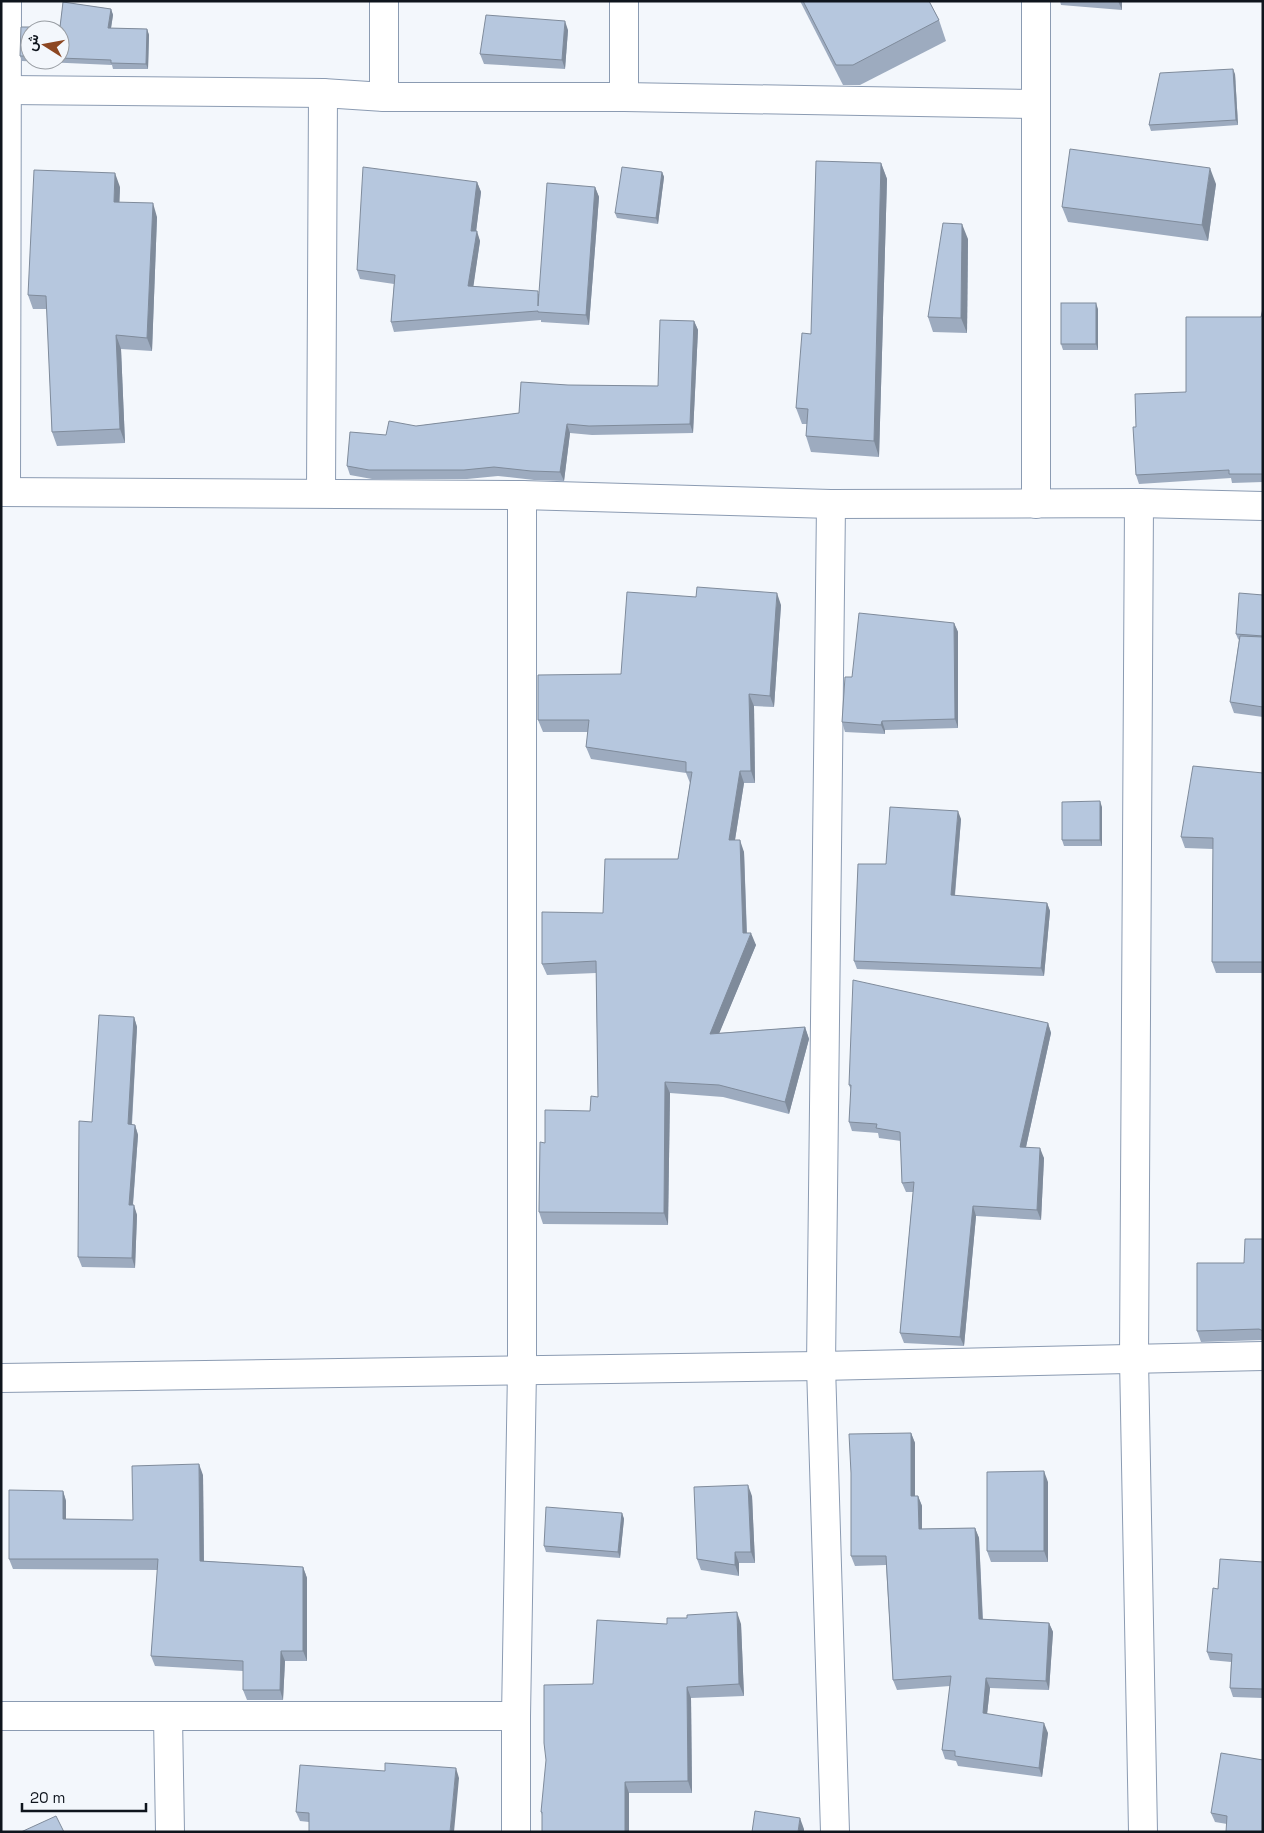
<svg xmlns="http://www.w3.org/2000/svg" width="1264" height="1833" font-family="'Space Grotesk',Vazirmatn,sans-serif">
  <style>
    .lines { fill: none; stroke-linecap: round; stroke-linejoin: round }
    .minor-casing { stroke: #8b9bb2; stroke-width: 30 }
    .minor { stroke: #fff; stroke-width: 28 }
    .wall { fill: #9dabbf; fill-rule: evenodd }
    .shaded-wall { fill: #7f8b9b }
    .building { fill: #b6c7de; stroke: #7f8b9b }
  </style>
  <rect width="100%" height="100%" fill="#f3f7fc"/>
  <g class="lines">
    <g class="minor-casing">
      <g id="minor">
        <path d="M384 1V97"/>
        <path d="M8 90 323 93 384 97H624L1036 104"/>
        <path d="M624 97V1"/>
        <path d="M1 492 522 495 831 504 1139 503 1263 506"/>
        <path d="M6 492 7 1"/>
        <path d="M321 493 323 93"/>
        <path d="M1139 503 1134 1359 1143 1832"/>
        <path d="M831 504 821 1366 835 1832"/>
        <path d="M1036 504V1"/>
        <path d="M1 1378 821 1366 1263 1356"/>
        <path d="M1 1716H516"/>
        <path d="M168 1717 170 1832"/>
        <path d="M516 1832V1716L522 1370V495"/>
      </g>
    </g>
    <use href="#minor" class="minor"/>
  </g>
  <g class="wall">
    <path d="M800 1H929L939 20 946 41 860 85H843Z"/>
    <path d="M1060 1H1122V10L1061 5Z"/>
    <path d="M63 2 111 9 113 15 111 28 147 29 149 35 148 69H113L112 65 22 61 20 56 21 27H60ZM30 30H60V60H30Z"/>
    <path d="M568 30 565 69 484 64 480 54Z"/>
    <path d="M1235 74 1238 125 1151 131 1149 125Z"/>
    <path d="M881 163 887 179 879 457 811 452 806 436 807 424H802L796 408 811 334Z"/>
    <path d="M662 172 664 177 658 224 617 218 615 213Z"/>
    <path d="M477 182 481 192 476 231 480 241 473 286 539 294 595 187 599 197 589 325 541 322V320L394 332 391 322 394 284 360 279 357 270Z"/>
    <path d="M1216 184 1208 241 1068 222 1062 207Z"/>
    <path d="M120 187 119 202 157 217 152 351 121 349 125 443 57 446 52 432 47 309H33L28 295Z"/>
    <path d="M968 239 967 333 933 332 928 317Z"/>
    <path d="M1098 309V350H1063L1061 344Z"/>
    <path d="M1263 309V482L1232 483 1231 478 1139 484 1136 475V427L1186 392 1261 317Z"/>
    <path d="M694 321 698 330 693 433 592 435 570 433 564 481 534 480 498 476 467 479H372L350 475 347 466 386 435 416 426 519 413 568 385 658 386Z"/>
    <path d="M1263 595V717L1234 713 1230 702 1239 640 1238 639 1236 634Z"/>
    <path d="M781 605 774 707 754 706 755 783H744L735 840 744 852 747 933 756 945 719 1033 805 1027 809 1039 789 1114 723 1097 670 1093 668 1225 543 1224 539 1212 545 1143 590 1111 598 1097 596 973 547 975 542 964 603 913 678 859 690 783 686 773 591 759 586 747 588 732H543L538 720 621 674Z"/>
    <path d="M954 623 958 632V728L885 730V734L845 732 842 722 852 677Z"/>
    <path d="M1263 773V973H1216L1212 962 1213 849 1185 848 1181 837Z"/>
    <path d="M1102 807V846H1064L1062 840Z"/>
    <path d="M961 819 955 896 1047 903 1050 911 1044 976 857 969 854 961Z"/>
    <path d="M134 1017 137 1027 132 1125H135L138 1135 133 1205 137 1215 135 1268 82 1267 78 1257 92 1122Z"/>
    <path d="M1048 1023 1051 1033 1026 1147 1044 1158 1041 1220 976 1216 964 1346 904 1343 900 1333 913 1192H906L902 1183 901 1141 879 1138 878 1133 852 1131 849 1122 851 1090 849 1085Z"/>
    <path d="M1263 1239V1340L1201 1342 1197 1331 1244 1263Z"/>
    <path d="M911 1433 915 1443V1496H918L922 1506V1529L975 1528 979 1538 983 1619 1049 1623 1053 1632 1049 1690 990 1688 987 1714 1048 1733 1042 1777 958 1766 956 1761 945 1759 942 1750 950 1686 897 1690 893 1680 886 1565 855 1566 851 1556V1473Z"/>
    <path d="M203 1475 204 1561 303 1567 307 1578V1661H285L283 1700H247L243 1690V1671L155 1666 151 1656 158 1570 13 1569 9 1559 63 1491 66 1501V1519L133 1520Z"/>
    <path d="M1048 1482V1562H991L987 1551Z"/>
    <path d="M752 1496 755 1563H739V1576L701 1570 697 1559Z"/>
    <path d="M622 1513 624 1519 620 1558 546 1552 544 1546Z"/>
    <path d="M1263 1562V1698L1233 1697 1230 1688 1231 1662 1210 1660 1207 1652 1218 1589Z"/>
    <path d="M687 1618 741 1624 744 1696 691 1698 692 1793H629L542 1815 541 1812 593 1684 667 1624Z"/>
    <path d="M1263 1760 1227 1824 1215 1822 1211 1813Z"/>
    <path d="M459 1778 309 1822 300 1821 296 1812Z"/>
  </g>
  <g class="shaded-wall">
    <path d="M1118 1H1122V10Z"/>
    <path d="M111 9 113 15 110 34 108 28Z"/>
    <path d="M565 21 568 30 565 69 562 60Z"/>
    <path d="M147 29 149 35 148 69 146 64Z"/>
    <path d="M1233 69 1235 74 1238 125 1236 120Z"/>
    <path d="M881 163 887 179 879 457 874 441Z"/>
    <path d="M1210 168 1216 184 1208 241 1202 225Z"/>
    <path d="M662 172 664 177 658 224 656 218Z"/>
    <path d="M115 173 120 187 119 215 114 202Z"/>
    <path d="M477 182 481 192 475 240 471 231Z"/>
    <path d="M595 187 599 197 589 325 586 315Z"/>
    <path d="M153 203 157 217 152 351 147 338Z"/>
    <path d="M962 224 968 239 967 333 961 318Z"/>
    <path d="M477 231 480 241 472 296 468 286Z"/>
    <path d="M1096 303 1098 309V350L1096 344Z"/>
    <path d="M694 321 698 330 693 433 690 424Z"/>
    <path d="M116 335 121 349 125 443 120 429Z"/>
    <path d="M567 424 570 433 564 481 560 472Z"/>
    <path d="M777 593 781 605 774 707 770 696Z"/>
    <path d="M954 623 958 632V728L955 719Z"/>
    <path d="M749 694 754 706 755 783 751 771Z"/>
    <path d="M882 721 885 730V734L881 725Z"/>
    <path d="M740 771 744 783 733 852 729 840Z"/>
    <path d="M1100 801 1102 807V846L1100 840Z"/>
    <path d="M958 811 961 819 954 903 951 895Z"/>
    <path d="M740 840 744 852 747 944 751 933 756 945 714 1046 710 1034 743 933Z"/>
    <path d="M1047 903 1050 911 1044 976 1041 968Z"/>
    <path d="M134 1017 137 1027 131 1134 128 1124Z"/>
    <path d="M1048 1023 1051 1033 1024 1156 1020 1147Z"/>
    <path d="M805 1027 809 1039 789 1114 785 1102Z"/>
    <path d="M665 1082 670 1093 668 1225 664 1213Z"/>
    <path d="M135 1125 138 1135 132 1215 129 1205Z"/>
    <path d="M1040 1148 1044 1158 1041 1220 1037 1210Z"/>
    <path d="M134 1205 137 1215 135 1268 132 1258Z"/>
    <path d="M973 1206 976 1216 964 1346 960 1337Z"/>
    <path d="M911 1433 915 1443V1506L911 1496Z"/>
    <path d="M199 1464 203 1475 204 1571 200 1561Z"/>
    <path d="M1044 1471 1048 1482V1562L1044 1551Z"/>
    <path d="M748 1485 752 1496 755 1563 751 1552Z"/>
    <path d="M63 1491 66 1501V1530L63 1519Z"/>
    <path d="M918 1496 922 1506V1539L919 1529Z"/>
    <path d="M622 1513 624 1519 620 1558 618 1552Z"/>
    <path d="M975 1528 979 1538 983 1629 979 1619Z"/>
    <path d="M735 1552 739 1563V1576L735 1565Z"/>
    <path d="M303 1567 307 1578V1661L303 1651Z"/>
    <path d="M737 1612 741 1624 744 1696 739 1684Z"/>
    <path d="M1049 1623 1053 1632 1049 1690 1046 1681Z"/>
    <path d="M281 1651 285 1661 283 1700 280 1690Z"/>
    <path d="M986 1678 990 1688 986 1723 983 1713Z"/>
    <path d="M687 1687 691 1698 692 1793 688 1781Z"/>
    <path d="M1044 1723 1048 1733 1042 1777 1039 1768Z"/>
    <path d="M456 1768 459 1778 454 1832H450Z"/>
    <path d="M625 1782 629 1793V1832H625Z"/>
    <path d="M800 1818 804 1829V1832H798Z"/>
  </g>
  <g class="building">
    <path d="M803 1H929L939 20 853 65H836Z"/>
    <path d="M63 2 111 9 108 28 147 29 146 64 111 63V60L60 58V30H30V56H20L21 27H60Z"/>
    <path d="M486 15 565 21 562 60 480 54Z"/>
    <path d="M1233 69 1236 120 1149 125 1160 73Z"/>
    <path d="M1070 149 1210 168 1202 225 1062 207Z"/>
    <path d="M816 161 881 163 874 441 806 436 808 409 796 408 802 333 811 334Z"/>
    <path d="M363 167 477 182 471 231H477L468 286 538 291V306L547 183 595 187 586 315 538 312V311L391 322 395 275 357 270Z"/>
    <path d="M622 167 662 172 656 218 615 213Z"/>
    <path d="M34 170 115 173 114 202 153 203 147 338 116 335 120 429 52 432 46 296 28 295Z"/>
    <path d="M943 223 962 224 961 318 928 317Z"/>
    <rect x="1061" y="303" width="35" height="41"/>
    <path d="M1263 309V474H1229V470L1136 475 1133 427H1136L1135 394 1186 392V317H1261Z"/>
    <path d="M660 320 694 321 690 424 589 426 567 424 560 472 531 471 494 467 464 470H369L347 466 350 432 386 435 389 421 416 426 519 413 521 382 568 385 658 386Z"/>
    <path d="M697 587 777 593 770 696 749 694 751 771H740L729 840H740L743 933H751L710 1034 805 1027 785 1102 719 1085 665 1082 664 1213 539 1212 540 1142 545 1143V1110L590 1111 591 1096 598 1097 596 961 542 964V912L603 913 605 859H678L692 772H686V762L586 747 589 720H538V675L621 674 627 592 696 597Z"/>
    <path d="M1239 593 1263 595V636L1236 634Z"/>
    <path d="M859 613 954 623 955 719 882 721 881 725 842 722 845 677H852Z"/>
    <path d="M1240 636 1263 637V707L1230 702Z"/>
    <path d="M1193 766 1263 773V962H1212L1213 838 1181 837Z"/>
    <path d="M1100 801V840H1062V802Z"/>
    <path d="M890 807 958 811 951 895 1047 903 1041 968 854 961 858 864H886Z"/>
    <path d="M853 980 1048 1023 1020 1147 1040 1148 1037 1210 973 1206 960 1337 900 1333 914 1182 902 1183 900 1132 876 1128 877 1124 849 1122 851 1085H849Z"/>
    <path d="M99 1015 134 1017 128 1124 135 1125 129 1205H134L132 1258 78 1257 79 1121 92 1122Z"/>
    <path d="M1245 1239H1263V1331L1259 1329 1197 1331V1263H1244Z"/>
    <path d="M911 1433V1496H918L919 1529 975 1528 979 1619 1049 1623 1046 1681 986 1678 983 1713 1044 1723 1039 1768 955 1756V1751L942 1750 951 1676 893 1680 886 1556H851V1473L849 1434Z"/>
    <path d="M199 1464 200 1561 303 1567V1651H281L280 1690H243V1661L151 1656 158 1559H9V1490L63 1491V1519L133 1520 132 1466Z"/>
    <path d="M1044 1471V1551H987V1472Z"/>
    <path d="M748 1485 751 1552H735V1565L697 1559 694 1487Z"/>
    <path d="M546 1507 622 1513 618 1552 544 1546Z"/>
    <path d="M1220 1559 1263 1562V1689L1230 1688 1232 1654 1207 1652 1213 1588 1218 1589Z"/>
    <path d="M737 1612 739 1684 687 1687 688 1781 625 1782V1832H542V1812H541L546 1760 544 1743V1685L593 1684 597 1620 667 1624V1618H687V1615Z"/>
    <path d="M1221 1753 1263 1760V1832H1226L1227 1816 1211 1813Z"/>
    <path d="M385 1763 456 1768 450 1832H309V1813L296 1812 300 1765 385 1771Z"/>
    <path d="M755 1811 800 1818 798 1832H752Z"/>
    <path d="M56 1816 64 1832H21Z"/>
  </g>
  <rect width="1264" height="1833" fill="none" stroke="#0f151d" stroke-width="5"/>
  <g transform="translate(45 45) rotate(281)"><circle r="24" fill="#f3f7fc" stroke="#989da3"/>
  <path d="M0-4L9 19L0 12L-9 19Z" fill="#8c4621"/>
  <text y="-8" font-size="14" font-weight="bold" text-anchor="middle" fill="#0f151d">ش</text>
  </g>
  <path d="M22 1803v8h124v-8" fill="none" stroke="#0f151d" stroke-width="2.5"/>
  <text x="30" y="1803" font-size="15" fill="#0f151d" stroke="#f3f7fc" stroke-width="4" paint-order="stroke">20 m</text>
</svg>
